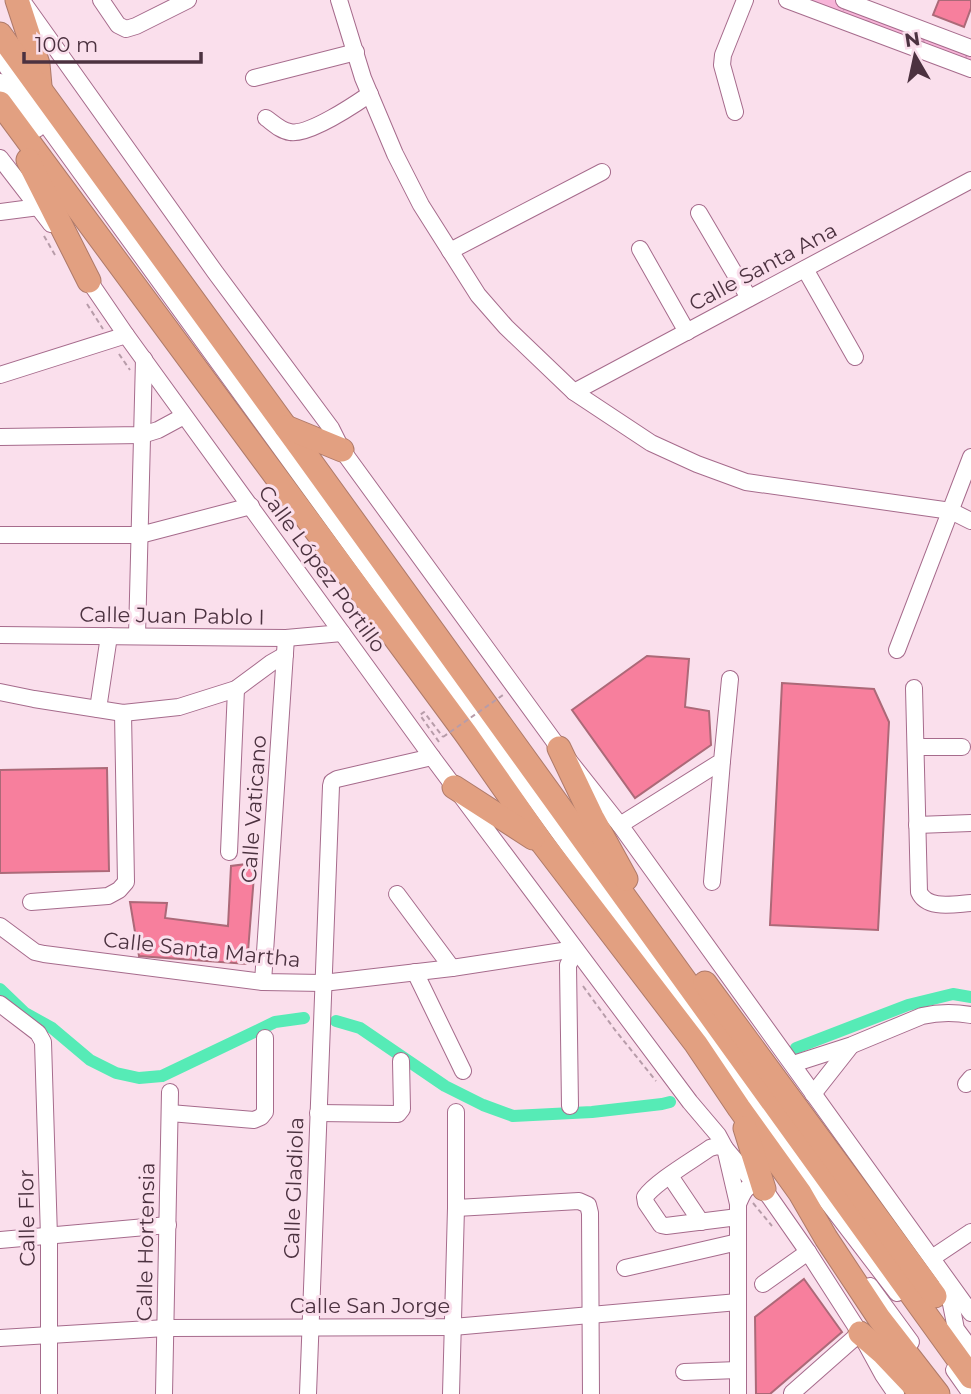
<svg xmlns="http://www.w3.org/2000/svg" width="971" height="1394" font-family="Montserrat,sans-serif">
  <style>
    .park { fill: url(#park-crowns) }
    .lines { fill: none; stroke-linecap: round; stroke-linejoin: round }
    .canal { stroke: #56ebb6; stroke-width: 12 }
    .building { fill: #f77f9d; stroke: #ac6978; stroke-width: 2 }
    .minor-casing { stroke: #a66b8c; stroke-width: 18 }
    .highway-casing { stroke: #ae7a6a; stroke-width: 25 }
    .path { stroke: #b79ca9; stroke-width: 2; stroke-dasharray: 5 3.5; stroke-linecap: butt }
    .minor { stroke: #fff; stroke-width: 16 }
    .highway { stroke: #e2a081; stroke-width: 23 }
    .path-bridge { stroke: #b79ca9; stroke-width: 2; stroke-dasharray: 5 3.5; stroke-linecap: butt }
    .labels { text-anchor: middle; stroke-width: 6; stroke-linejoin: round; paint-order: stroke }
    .street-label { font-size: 21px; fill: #4c3240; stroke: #fadfec }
  </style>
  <defs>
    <pattern id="park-crowns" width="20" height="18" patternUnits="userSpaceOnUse" patternTransform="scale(1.75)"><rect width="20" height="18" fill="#f7b4d8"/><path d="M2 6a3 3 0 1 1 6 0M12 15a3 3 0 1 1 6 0" fill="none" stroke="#d59bba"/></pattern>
  </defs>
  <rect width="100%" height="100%" fill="#fadfec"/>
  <path class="park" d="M797 0H834L971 51V66Z"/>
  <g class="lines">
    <g class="canal">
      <path d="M0 989 25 1013 52 1028 90 1060 116 1073 139 1078 162 1076 275 1022 304 1018"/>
      <path d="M336 1021 360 1028 445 1086 483 1105 513 1116 592 1112 662 1104 670 1102"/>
      <path d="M796 1048 908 1005 953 994 971 997"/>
    </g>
  </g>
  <g class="building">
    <path d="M939 0H971V8L964 27 933 15Z"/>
    <path d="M647 656 689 659 685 707 709 711 711 745 635 798 572 710Z"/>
    <path d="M782 683 874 689 889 722 878 930 770 925Z"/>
    <path d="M107 768 109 871 0 873V770Z"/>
    <path d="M255 863 247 964 139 956 130 902 167 903 165 918 228 926 231 866Z"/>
    <path d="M804 1279 842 1332 770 1394H756L755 1317Z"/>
  </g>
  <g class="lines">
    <g class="minor-casing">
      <g id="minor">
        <path d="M101 0 118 25 126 29 136 26 188 0"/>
        <path d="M339 0 363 78 395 154 421 205 478 295 506 327 574 392 651 443 697 464 746 482 951 511 971 521"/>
        <path d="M787 0 971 69"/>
        <path d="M844 0 971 48"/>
        <path d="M25 5 215 272 331 428 342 450 559 748 620 825 971 1313"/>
        <path d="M0 57 42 119 816 1187 897 1293"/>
        <path d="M254 78 356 52"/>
        <path d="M0 82 37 129"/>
        <path d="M735 112 722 65 723 55 745 0"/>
        <path d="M266 118C273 123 281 131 290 132 308 136 354 105 370 94"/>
        <path d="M0 158 51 224"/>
        <path d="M0 212 39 207"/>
        <path d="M699 213 749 298"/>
        <path d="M640 249 687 332"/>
        <path d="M450 251 602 172"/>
        <path d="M805 269 855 357"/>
        <path d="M85 275 126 335 432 757 690 1102 718 1135 725 1148 738 1204V1394"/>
        <path d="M0 375 126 335"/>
        <path d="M574 392 971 180"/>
        <path d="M0 437 142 435 158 430 184 416"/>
        <path d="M0 535H140L251 506"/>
        <path d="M0 635 286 638 342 633"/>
        <path d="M137 636 144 359"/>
        <path d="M897 650 971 457"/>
        <path d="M914 688 919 892C927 910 954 904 971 903"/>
        <path d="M0 692 34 699 123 713 179 707 236 689 271 663 285 655"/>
        <path d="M98 709 109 636"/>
        <path d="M916 747H962"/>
        <path d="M620 825 722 761 730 679"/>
        <path d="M917 825 971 823"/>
        <path d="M229 852 236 689"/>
        <path d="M712 882 722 761"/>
        <path d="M397 894 452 968"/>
        <path d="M31 902 108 896 119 890 126 882 123 713"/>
        <path d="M0 926 35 952 44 954 263 982 323 983 452 968 575 949"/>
        <path d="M415 972 463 1071"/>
        <path d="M263 982 286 638"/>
        <path d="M0 1004 38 1033 43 1042 49 1237V1394"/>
        <path d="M793 1064 852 1045 922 1016C939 1012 954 1012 971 1015"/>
        <path d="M966 1084 971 1078"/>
        <path d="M813 1094 850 1047"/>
        <path d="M570 1106 568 965 576 951"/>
        <path d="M170 1113 254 1120 261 1117 265 1112V1038"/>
        <path d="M318 1113 398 1114 402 1109 401 1061"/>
        <path d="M670 1176 701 1222"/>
        <path d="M738 1204C742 1195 745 1186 755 1184L764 1189 808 1252 860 1333 883 1375 896 1394"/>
        <path d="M456 1208 579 1201 588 1205 590 1213 591 1394"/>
        <path d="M738 1217 666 1226 661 1225 646 1203 645 1197C655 1182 693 1160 710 1148L717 1146 725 1148 755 1184"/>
        <path d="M0 1240 168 1225"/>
        <path d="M932 1258 971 1232"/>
        <path d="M625 1268 738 1242"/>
        <path d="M763 1284 808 1252"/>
        <path d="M947 1284 956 1329 971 1349"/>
        <path d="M870 1286 911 1342"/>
        <path d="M0 1338 166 1328 453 1327 738 1302"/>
        <path d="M954 1370 971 1394"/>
        <path d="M684 1372 738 1370"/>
        <path d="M792 1393 860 1333"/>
        <path d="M164 1394 170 1092"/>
        <path d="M308 1394 331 786 332 782 337 779 432 757"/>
        <path d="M451 1394 456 1208V1112"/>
      </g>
    </g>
    <g class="highway-casing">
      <g id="highway">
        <path d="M17 0 38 64 40 86"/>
        <path d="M0 34 301 448 971 1377"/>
        <path d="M0 103 466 734 543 844 696 1044 739 1108 800 1193 826 1238 879 1318 938 1394"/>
        <path d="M28 160 89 281"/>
        <path d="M286 427 342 450"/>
        <path d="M559 748 592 817 626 879"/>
        <path d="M454 787 533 838"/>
        <path d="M705 983 935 1296"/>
        <path d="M745 1128 764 1189"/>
        <path d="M860 1333 883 1353 918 1390"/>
      </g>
    </g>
    <g class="path">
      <path d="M44 236 55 255"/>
      <path d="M87 304 103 329"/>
      <path d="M119 354 130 370"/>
      <path d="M439 742 420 715 424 712 443 737"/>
      <path d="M583 986 615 1030 656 1081"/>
      <path d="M753 1203 772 1226"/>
    </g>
    <use href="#minor" class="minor"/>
    <use href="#highway" class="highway"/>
    <path class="path-bridge" d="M443 737 503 695"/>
  </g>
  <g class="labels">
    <g class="street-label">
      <text transform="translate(763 267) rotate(-28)" y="7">Calle Santa Ana</text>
      <text transform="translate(322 569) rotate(54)" y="7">Calle López Portillo</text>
      <text transform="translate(172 616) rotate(1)" y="7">Calle Juan Pablo I</text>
      <text transform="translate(254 809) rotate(-86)" y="7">Calle Vaticano</text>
      <text transform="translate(202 950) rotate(6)" y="7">Calle Santa Martha</text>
      <text transform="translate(294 1188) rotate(-88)" y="7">Calle Gladiola</text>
      <text transform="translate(27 1218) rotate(-91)" y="7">Calle Flor</text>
      <text transform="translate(146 1242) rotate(-89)" y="7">Calle Hortensia</text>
      <text x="370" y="1313">Calle San Jorge</text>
    </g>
  </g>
  <g transform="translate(915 56) rotate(351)" stroke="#fadfec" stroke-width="5" paint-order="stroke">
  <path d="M0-5L12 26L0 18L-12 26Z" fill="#4c3240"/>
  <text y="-10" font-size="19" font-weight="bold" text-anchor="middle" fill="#4c3240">N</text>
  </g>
  <path d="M24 52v10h177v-10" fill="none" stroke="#4c3240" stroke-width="3.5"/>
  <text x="35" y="52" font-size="21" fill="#4c3240" stroke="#fadfec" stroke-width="5" paint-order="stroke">100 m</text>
</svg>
